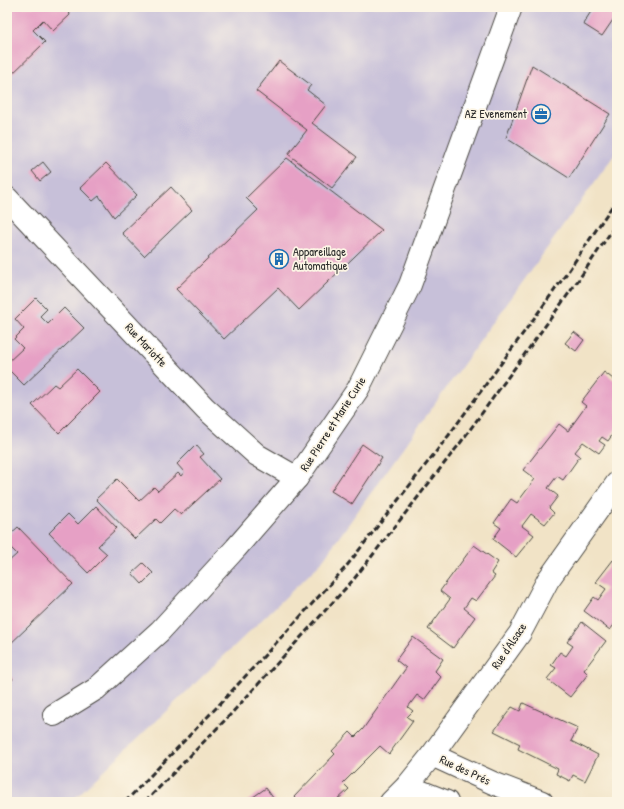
<svg xmlns="http://www.w3.org/2000/svg" width="624" height="809" font-family="'Patrick Hand',sans-serif">
  <style>
    .industrial { fill: #c7c0d9 }
    .building { fill: #e6a0c5 }
    .lines { fill: none; stroke-linecap: round; stroke-linejoin: round }
    .street-casing { stroke: #494742; stroke-width: 24 }
    .street { stroke: #fff; stroke-width: 22 }
    .rail { stroke: #2b2b2b; stroke-width: 3; stroke-dasharray: 6 3; stroke-linecap: butt }
    .labels { text-anchor: middle; stroke-width: 3.5; stroke-linejoin: round; paint-order: stroke }
    .poi-label { font-size: 12px; fill: #2b2b2b; stroke: #fcf5e5; text-anchor: end }
    .street-label { font-size: 12px; fill: #2b2b2b; stroke: #fcf5e5 }
  </style>
  <rect width="100%" height="100%" fill="#fcf5e5"/>
  <filter id="ink" filterUnits="userSpaceOnUse"><feTurbulence type="fractalNoise" baseFrequency=".025" numOctaves="2"/><feDisplacementMap in="SourceGraphic" scale="8" xChannelSelector="R" yChannelSelector="G"/><feConvolveMatrix kernelMatrix="1 2 1 2 8 2 1 2 1" color-interpolation-filters="sRGB"/></filter>
  <filter id="wash" filterUnits="userSpaceOnUse"><feTurbulence type="fractalNoise" baseFrequency=".012" numOctaves="4" result="noise"/><feDisplacementMap in="SourceGraphic" scale="16" xChannelSelector="R" yChannelSelector="G"/><feGaussianBlur stdDeviation="0.9" result="paint"/><feColorMatrix in="noise" values="0 0 0 0 0 0 0 0 0 0 0 0 0 0 0 0 0 1.4 0 .05"/><feComposite in="paint" operator="in"/></filter>
  <g filter="url(#wash)">
    <rect width="100%" height="100%" fill="#f1e3c6"/>
    <path class="industrial" d="M7 7H617V151L319 565 71 802H7Z"/>
    <g id="blocks">
      <g class="building">
        <path d="M7 7H74L69 12 70 15 53 31 43 20 33 30 45 42 7 79Z"/>
        <path d="M588 7H617V14L602 36 583 24 592 10Z"/>
        <path d="M279 61 311 85 307 90 326 105 312 123 357 157 332 188 288 154 307 130 256 91Z"/>
        <path d="M532 65 610 114 569 178 506 138Z"/>
        <path d="M287 158 382 230 299 310 278 288 224 339 176 289 258 210 246 198Z"/>
        <path d="M43 162 51 172 40 181 32 171Z"/>
        <path d="M106 163 137 195 114 217 99 196 93 201 80 188Z"/>
        <path d="M171 187 192 210 144 256 122 233Z"/>
        <path d="M36 298 47 309 40 316 48 324 64 308 84 328 24 385 7 368V363L23 348 14 339 24 329 15 319Z"/>
        <path d="M574 332 584 340 576 351 565 343Z"/>
        <path d="M77 369 100 392 59 433 32 405 54 384 58 387Z"/>
        <path d="M604 372 617 382V428L608 441 602 437 599 441 605 445 599 453 583 442 575 452 580 456 563 480 557 476 548 488 558 496 549 508 554 513 545 524 531 514 522 526 534 535 516 557 493 539 501 528 494 523 511 499 517 503 535 479 523 470 559 424 568 431 586 406 581 402Z"/>
        <path d="M362 444 382 458 352 504 331 491Z"/>
        <path d="M196 445 204 454 200 457 220 479 181 515 174 509 160 523 156 519 135 539 96 499 117 479 139 501 154 487 158 491 178 473 181 476 184 472 177 464Z"/>
        <path d="M96 506 117 528 98 546 107 554 88 573 49 533 68 514 78 524Z"/>
        <path d="M18 527 73 584 7 647V563L17 554 7 544V537Z"/>
        <path d="M474 545 498 562 491 573 495 576 476 601 471 598 464 608 475 617 453 648 428 629 450 599 440 591Z"/>
        <path d="M613 560 617 564V621L610 630 584 611 594 597 598 600 606 589 596 582Z"/>
        <path d="M143 563 153 573 142 584 132 573Z"/>
        <path d="M582 622 606 641 584 670 588 674 570 697 547 679 556 668 551 665 560 652 566 656 573 646 567 642Z"/>
        <path d="M413 637 443 659 435 671 441 677 433 688 424 700 417 695 408 707 413 711 407 717 413 721 389 754 380 746 343 783 349 789 335 802H299L294 797 335 754 332 751 350 732 355 737 363 729 406 668 396 660Z"/>
        <path d="M7 672 13 679 7 685Z"/>
        <path d="M523 703 578 728 571 741 598 755 585 781 573 775 570 781 556 774 558 769 518 749 520 744 494 731 512 707 520 711Z"/>
        <path d="M266 788 276 802H246Z"/>
      </g>
    </g>
  </g>
  <g filter="url(#ink)">
    <use href="#blocks" fill-opacity="0" stroke="#494742" stroke-width="1"/>
    <g class="lines">
      <g class="street-casing">
        <g id="street">
          <path d="M7 198 205 408 257 455 297 478"/>
          <path d="M54 715 96 689 160 631 236 548 297 478 358 389 410 285 511 7"/>
          <path d="M432 755 493 783 542 802"/>
          <path d="M407 786 447 802"/>
          <path d="M391 802 407 786 432 755 520 633 548 580 617 483"/>
        </g>
      </g>
      <use href="#street" class="street"/>
      <g class="rail">
        <path d="M125 802 217 707 345 568 449 435 567 273 617 199"/>
        <path d="M145 802 230 715 354 579 461 442 577 282 617 223"/>
      </g>
    </g>
  </g>
  <defs>
    <g id="office-ring" transform="scale(1)"><circle r="9.5" fill="#fcf5e5" stroke="#1f6fb2" stroke-width="1.5"/><path d="M-6-3h4V-5.5h4V-3h4V5H-6ZM-1-4.5V-3h2v-1.5ZM-6 0V1H6V0Z" fill="#1f6fb2"/></g>
    <g id="building-ring" transform="scale(1)"><circle r="9.5" fill="#fcf5e5" stroke="#1f6fb2" stroke-width="1.5"/><path d="M-4-6H4V6H1V3H-1V6H-4ZM-2.5-4.3h1.7v1.8h-1.7ZM.8-4.3h1.7v1.8H.8ZM-2.5-1h1.7V.8h-1.7ZM.8-1h1.7V.8H.8Z" fill="#1f6fb2"/></g>
  </defs>
  <g fill-rule="evenodd">
    <use href="#office-ring" x="541" y="114"/>
    <use href="#building-ring" x="279" y="259"/>
  </g>
  <g class="labels">
    <g class="poi-label">
      <text x="527" y="118">AZ Evenement</text>
      <text x="293" y="256" text-anchor="start">Appareillage<tspan x="293" dy="14">Automatique</tspan></text>
    </g>
    <g class="street-label">
      <text transform="translate(146 345) rotate(47)" y="4">Rue Mariotte</text>
      <text transform="translate(333 424) rotate(-57)" y="4">Rue Pierre et Marie Curie</text>
      <text transform="translate(509 646) rotate(-56)" y="4">Rue d'Alsace</text>
      <text transform="translate(465 770) rotate(25)" y="4">Rue des Prés</text>
    </g>
  </g>
  <rect width="624" height="809" fill="none" stroke="#fcf5e5" stroke-width="24"/>
</svg>
